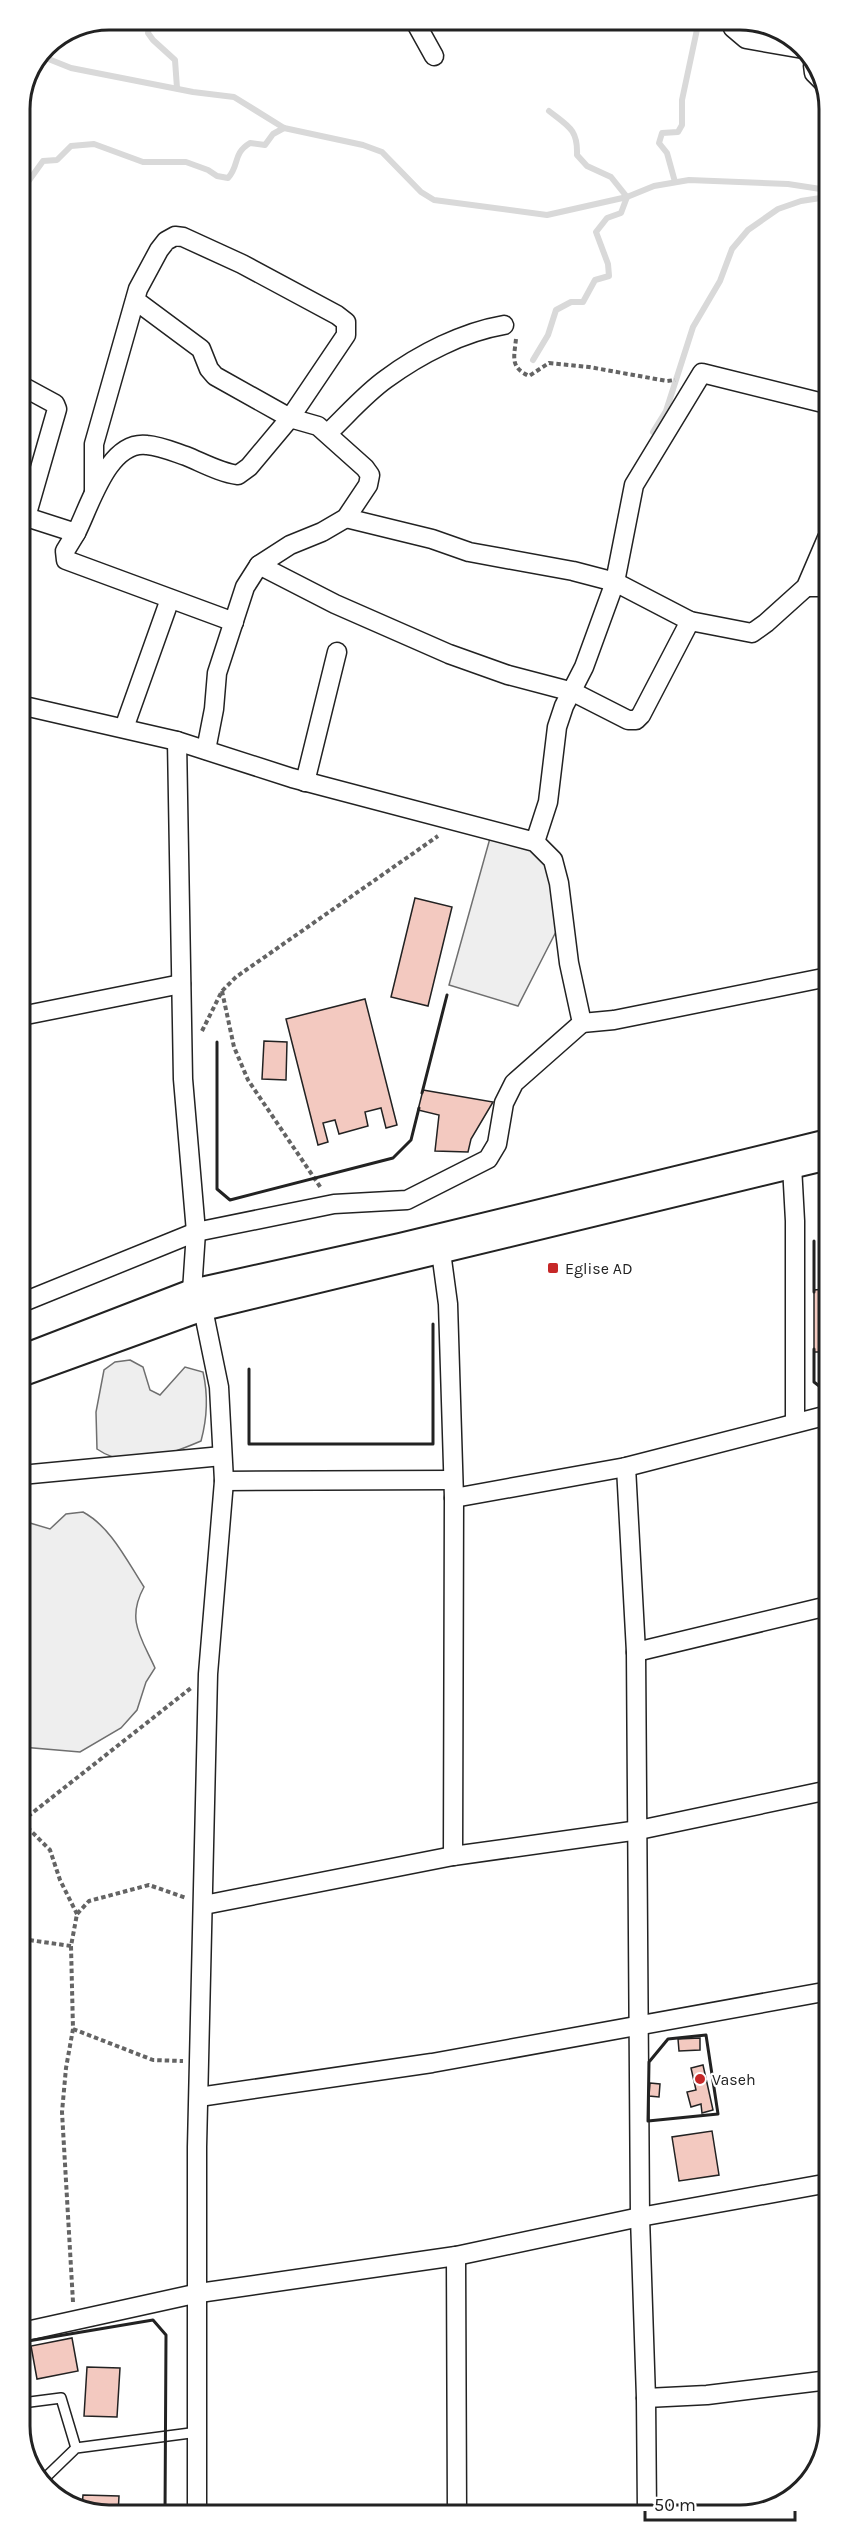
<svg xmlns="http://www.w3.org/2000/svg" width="849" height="2535" font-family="Karla,sans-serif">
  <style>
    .green { fill: #eee; stroke: #6f6f6f; stroke-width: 1.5 }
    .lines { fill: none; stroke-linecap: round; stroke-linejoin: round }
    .stream { stroke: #d9d9d9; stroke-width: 6 }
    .building { fill: #f3c9c0; stroke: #222; stroke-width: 1.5 }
    .service-casing { stroke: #222; stroke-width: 12 }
    .minor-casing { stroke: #222; stroke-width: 21 }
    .tertiary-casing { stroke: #222; stroke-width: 26 }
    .path { stroke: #646464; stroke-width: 4; stroke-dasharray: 4.5 3; stroke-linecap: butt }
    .service { stroke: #fff; stroke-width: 9 }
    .minor { stroke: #fff; stroke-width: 18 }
    .tertiary { stroke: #fff; stroke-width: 22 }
    .wall { stroke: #222; stroke-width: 3 }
    .poi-dot { fill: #c62828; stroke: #fff; stroke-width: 2 }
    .labels { text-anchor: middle; stroke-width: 4.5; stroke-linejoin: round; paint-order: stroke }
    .poi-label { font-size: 16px; fill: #222; stroke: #fff; text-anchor: start }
    .rim { fill: none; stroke: #222; stroke-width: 3 }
  </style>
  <rect width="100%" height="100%" fill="#fff"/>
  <g class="green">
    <path d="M492 831 553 860 563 918 518 1006 449 985Z"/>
    <path d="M130 1360 143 1367 150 1390 160 1395 185 1367 203 1372C208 1394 207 1419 201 1441 168 1455 129 1472 97 1449L96 1412 104 1370 115 1362Z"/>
    <path d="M83 1512C111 1527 127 1561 144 1587 126 1620 141 1637 155 1668L146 1682 137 1710 121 1728 80 1752 22 1747 21 1518 30 1523 50 1529 66 1514Z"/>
  </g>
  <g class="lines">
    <g class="stream">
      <path d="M150 20 148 33 153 40 175 60 177 88"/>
      <path d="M41 56 71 68 193 92 234 97 284 128 363 145 382 152 421 192 434 200 547 215 627 197 654 186 689 180 788 184 827 190"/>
      <path d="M675 182 667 153 659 143 662 133 678 132 682 125V100L699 20"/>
      <path d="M20 193 43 161 57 160 71 146 94 144 143 162H186L208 170 217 176 228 178C240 165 232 154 250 143L265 145 273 134 284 128"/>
      <path d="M533 360 548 335 556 310 571 302H583L595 280 609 276 608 264 596 232 607 218 621 213 627 197 611 177 587 166 577 155C578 129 568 126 549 111"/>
      <path d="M653 432 666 411 693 327 720 281 732 249 748 230 778 209 801 201 827 197"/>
    </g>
  </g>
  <g class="building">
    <path d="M415 898 452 907 428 1006 391 997Z"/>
    <path d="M365 999 397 1125 386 1128 381 1108 365 1112 368 1126 339 1134 335 1120 323 1123 328 1142 318 1145 286 1019Z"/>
    <path d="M264 1041 287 1042 286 1080 262 1079Z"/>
    <path d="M423 1090 493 1102 471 1139 468 1152 435 1151 439 1115 418 1110Z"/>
    <path d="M825 1289V1352H814V1290Z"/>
    <path d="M700 2038V2050L679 2051 678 2039Z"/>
    <path d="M703 2065 713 2110 702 2113 701 2104 691 2107 687 2092 696 2090 691 2068Z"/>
    <path d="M650 2083 660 2084 659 2097 649 2096Z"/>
    <path d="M712 2131 719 2175 679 2181 672 2137Z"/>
    <path d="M72 2338 78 2371 37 2379 31 2346Z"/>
    <path d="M87 2367 120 2368 117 2417 84 2416Z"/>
    <path d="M83 2495 119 2496 118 2515H103L82 2507Z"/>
  </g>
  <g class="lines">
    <g class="service-casing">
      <g id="service">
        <path d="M22 2403 61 2398 76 2448"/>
        <path d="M38 2474 45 2478 49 2492"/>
        <path d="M45 2478 76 2448 198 2432"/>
      </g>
    </g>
    <g class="minor-casing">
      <g id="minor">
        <path d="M414 20 434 56"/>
        <path d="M730 20 733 28 746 39 803 49"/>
        <path d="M813 65 814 73 825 84"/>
        <path d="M20 385 55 404 57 409 26 517"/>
        <path d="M328 433C347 415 365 394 386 379 420 354 463 332 504 325"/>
        <path d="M94 492V444L138 289 159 250 166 241 175 236 183 237 242 264 337 315 346 322V335L290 418 215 376 209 369 201 349 135 300"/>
        <path d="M20 515 76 533C90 506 108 440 147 445 160 446 174 452 186 456 203 463 221 473 238 475L249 467 290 418 318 426 365 468 370 475 368 485 346 518 322 532 290 545 259 565 245 587 217 673 214 709 206 750"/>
        <path d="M346 518 432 539 469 552 573 571 615 582 690 621 752 633 766 623 806 587 827 538"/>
        <path d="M76 533 65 551 66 560 234 622"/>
        <path d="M259 565 335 604 449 654 508 675 573 692 628 720H636L641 715 690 621"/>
        <path d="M806 587H827"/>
        <path d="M20 705 177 741 292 778 535 842 553 860 559 883 569 963 582 1023 514 1083 504 1103 497 1144 488 1159 407 1200 334 1204 196 1232 21 1303"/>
        <path d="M124 728 170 599"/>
        <path d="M177 741 183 1079 196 1232 192 1291 203 1309 219 1387 224 1481 208 1674 197 2147V2515"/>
        <path d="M305 782 337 652"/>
        <path d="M535 842 548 802 557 727 564 706 584 667 615 582 634 485 702 373 827 404"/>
        <path d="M21 1016 181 984"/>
        <path d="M582 1023 614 1020 828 977"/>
        <path d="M792 1166 795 1221V1423"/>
        <path d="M441 1252 448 1304 454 1498 453 1856"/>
        <path d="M626 1467 636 1652 640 2217 646 2398 647 2513"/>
        <path d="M21 1475 222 1456"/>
        <path d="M224 1481 452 1480"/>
        <path d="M454 1498 626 1467 828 1415"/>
        <path d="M636 1652 828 1606"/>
        <path d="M204 1905 453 1856 639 1830 829 1790"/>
        <path d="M199 2097 432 2063 829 1991"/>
        <path d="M456 2256 457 2514"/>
        <path d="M22 2332 199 2293 456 2256 640 2217 829 2183"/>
        <path d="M646 2398 707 2395 829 2380"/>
      </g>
    </g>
    <g class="tertiary-casing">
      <g id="tertiary">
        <path d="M21 1357 192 1291 400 1245 828 1141"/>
        <path d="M21 1375 203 1309 828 1158"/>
      </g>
    </g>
    <g class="path">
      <path d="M516 339C514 358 510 367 529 376L549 363 589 367 667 381 675 380"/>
      <path d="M222 991 234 1047 248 1080 321 1188"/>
      <path d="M202 1031 222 991 236 977 438 836"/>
      <path d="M821 1627 822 1772"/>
      <path d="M22 1821 191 1688"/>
      <path d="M22 1822 50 1850 60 1880 77 1914"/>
      <path d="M22 1939 71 1946"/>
      <path d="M73 2029 153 2060 183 2061"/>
      <path d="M73 2302 62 2112 66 2068 73 2029 71 1946 77 1914 89 1901 149 1885 186 1898"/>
    </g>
    <use href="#service" class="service"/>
    <use href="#minor" class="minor"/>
    <use href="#tertiary" class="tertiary"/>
    <g class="wall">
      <path d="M217 1042V1189L230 1200 393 1158 411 1140 419 1108"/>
      <path d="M422 1093 447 995"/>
      <path d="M814 1292V1241"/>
      <path d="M814 1349V1382L828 1393"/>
      <path d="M249 1369V1444H433V1324"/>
      <path d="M706 2035 718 2114 648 2121 649 2062 668 2039Z"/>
      <path d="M22 2342 153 2320 166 2335 165 2515"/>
    </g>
  </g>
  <g class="poi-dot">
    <rect x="547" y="1262" width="12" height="12" rx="3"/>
    <circle cx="700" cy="2079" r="6"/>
  </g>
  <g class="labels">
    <g class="poi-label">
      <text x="565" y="1274">Eglise AD</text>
      <text x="712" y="2085">Vaseh</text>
    </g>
  </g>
  <path d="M0 0H849V2535H0ZM109 30H740A79 79 0 0 1 819 109V2426A79 79 0 0 1 740 2505H109A79 79 0 0 1 30 2426V109A79 79 0 0 1 109 30Z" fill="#fff" fill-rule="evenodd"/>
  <path class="rim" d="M109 30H740A79 79 0 0 1 819 109V2426A79 79 0 0 1 740 2505H109A79 79 0 0 1 30 2426V109A79 79 0 0 1 109 30Z"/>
  <path d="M645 2511v9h150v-9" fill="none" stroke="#222222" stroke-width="3"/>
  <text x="654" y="2511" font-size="18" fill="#222222" stroke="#ffffff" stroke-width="4.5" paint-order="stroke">50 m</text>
</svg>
